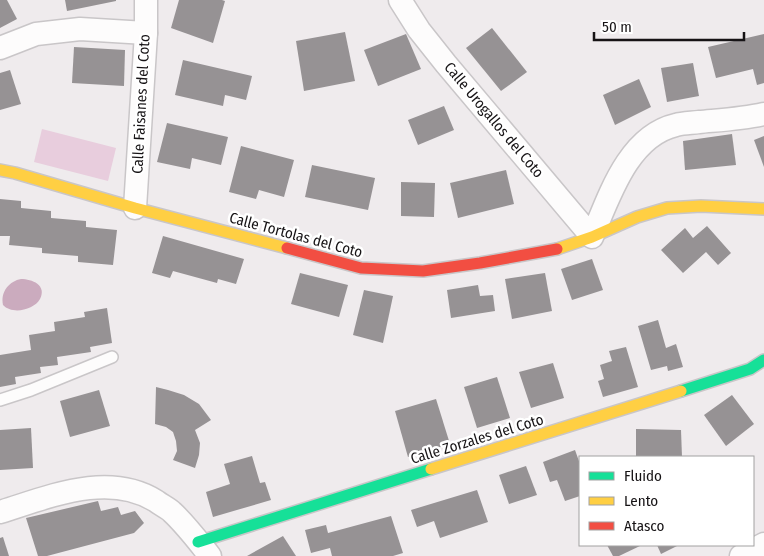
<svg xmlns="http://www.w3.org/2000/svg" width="764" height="556" font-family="'Fira Sans Condensed',sans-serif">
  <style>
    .green { fill: #e8cddd }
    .water { fill: #cbabbe }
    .building { fill: #969294 }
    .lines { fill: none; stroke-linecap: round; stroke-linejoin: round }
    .lane-casing { stroke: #c9c6c8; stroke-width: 14 }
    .street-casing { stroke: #c9c6c8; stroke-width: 25 }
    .fast-casing { stroke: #c9c6c8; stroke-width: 14 }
    .slow-casing { stroke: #c9c6c8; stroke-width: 14 }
    .jam-casing { stroke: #c9c6c8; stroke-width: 14 }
    .lane { stroke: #fdfcfc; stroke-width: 11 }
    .street { stroke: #fdfcfc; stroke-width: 22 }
    .fast { stroke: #16e098; stroke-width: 11 }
    .slow { stroke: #ffcf43; stroke-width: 11 }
    .jam { stroke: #f24e42; stroke-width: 11 }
    .labels { text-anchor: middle; stroke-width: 5; stroke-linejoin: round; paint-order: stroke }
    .street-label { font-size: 15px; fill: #161315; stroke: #fff }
  </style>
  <rect width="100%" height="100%" fill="#efebed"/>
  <path class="green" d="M42 129 116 148 108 181 34 162Z"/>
  <path class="water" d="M21 279C32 279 47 285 40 299 34 310 12 315 3 305 0 291 10 281 21 279Z"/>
  <g class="building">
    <path d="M0 0H7L17 19 0 28Z"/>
    <path d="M65 0H116V1L67 11Z"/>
    <path d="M179 0H222L225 1 213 43 171 28Z"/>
    <path d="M492 28 527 72 501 91 466 48Z"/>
    <path d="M345 32 355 81 304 91 296 41Z"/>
    <path d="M406 34 421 69 378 86 364 50Z"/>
    <path d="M764 34V83L757 85 753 69 716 78 708 47Z"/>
    <path d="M74 47 125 50 124 86 72 83Z"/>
    <path d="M183 60 252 76 246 100 225 95 223 106 175 95Z"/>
    <path d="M693 63 699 96 667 102 661 68Z"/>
    <path d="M10 70 21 104 0 110V73Z"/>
    <path d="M639 79 651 107 615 125 603 95Z"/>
    <path d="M444 106 454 130 418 145 408 120Z"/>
    <path d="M167 123 228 137 221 165 192 158 190 169 157 162Z"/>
    <path d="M732 134 736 165 685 170 683 141Z"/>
    <path d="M764 136V167L754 140Z"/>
    <path d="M241 146 294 160 284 197 259 190 256 199 229 192Z"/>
    <path d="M312 165 375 178 368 210 305 197Z"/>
    <path d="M506 170 514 204 458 218 450 183Z"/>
    <path d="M401 182 435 183 434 217 401 216Z"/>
    <path d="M0 199 21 201V208L51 211V218L86 221V227L117 230 113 265 78 262V256L42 253V248L9 245 10 236H0Z"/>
    <path d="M707 226 731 253 718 265 706 252 683 273 661 250 685 228 693 238Z"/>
    <path d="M163 236 244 259 236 284 218 279 217 283 173 271 170 278 152 273Z"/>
    <path d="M592 259 603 290 572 300 561 269Z"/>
    <path d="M300 273 348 285 339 317 291 304Z"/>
    <path d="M545 273 552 311 512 319 505 279Z"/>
    <path d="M478 285 480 296 493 295 495 311 451 318 447 290Z"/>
    <path d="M364 290 393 296 383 343 353 335Z"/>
    <path d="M107 308 112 343 90 347 91 352 57 357 58 365 40 367 41 373 15 377 16 384 0 387V355L31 350 29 335 55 331 54 322 85 317 84 312Z"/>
    <path d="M658 320 666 348 676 344 683 367 668 371 667 366 651 370 638 326Z"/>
    <path d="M626 347 638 387 603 397 598 381 604 379 600 365 612 361 609 351Z"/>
    <path d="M553 363 564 398 531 408 519 372Z"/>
    <path d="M497 377 510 418 477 428 464 387Z"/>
    <path d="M156 387 168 390 184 395 199 404 211 420 195 430 200 443 199 455 195 468 173 460 177 451 176 441 173 432 166 427 155 424Z"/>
    <path d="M99 390 110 426 70 437 60 401Z"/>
    <path d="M732 395 754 424 726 446 704 415Z"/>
    <path d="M436 399 450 444 408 457 395 411Z"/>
    <path d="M31 428 33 468 0 470V430Z"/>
    <path d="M636 429 681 430 682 457H636Z"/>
    <path d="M575 450 580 464V496L565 501 557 480 550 482 543 462Z"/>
    <path d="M252 456 260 483 265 482 271 500 213 517 206 492 230 484 224 464Z"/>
    <path d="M526 466 537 495 509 504 499 475Z"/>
    <path d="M477 490 488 522 440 538 434 521 417 527 411 510Z"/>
    <path d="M98 501 101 511 118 507 121 515 135 511 144 523 134 533 47 556H38L26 518Z"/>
    <path d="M391 516 403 553 393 556H332L330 548 311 553 305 530 326 525 328 533Z"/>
    <path d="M283 536 296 556H247Z"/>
    <path d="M3 537 9 556H0V538Z"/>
    <path d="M607 545H642L619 556H613Z"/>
    <path d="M657 545H679L661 554Z"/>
  </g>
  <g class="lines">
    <g class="lane-casing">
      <path id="lane" d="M0 400 31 390 112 357"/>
    </g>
    <g class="street-casing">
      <g id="street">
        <path d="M400 0 419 30 446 64 592 237C609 197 628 136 676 125 683 123 692 123 699 122 721 120 743 119 764 114"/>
        <path d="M0 48 36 34 80 29 146 33"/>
        <path d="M135 208 146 33V0"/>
        <path d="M0 512C49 497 108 471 156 501 161 505 168 508 172 512 186 525 198 541 210 556"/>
        <path d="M741 556 764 544"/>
      </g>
    </g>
    <g class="fast-casing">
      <g id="fast">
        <path d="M681 391 750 369 764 360"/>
        <path d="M198 542 431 469"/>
      </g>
    </g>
    <g class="slow-casing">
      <g id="slow">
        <path d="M0 170 15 173 135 208 287 248"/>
        <path d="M557 249 592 237 637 217 667 208 701 206 764 209"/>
        <path d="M431 469 681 391"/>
      </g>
    </g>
    <g class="jam-casing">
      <path id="jam" d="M287 248 361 268 423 271 480 263 557 249"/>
    </g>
    <use href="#lane" class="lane"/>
    <use href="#street" class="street"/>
    <use href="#fast" class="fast"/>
    <use href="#slow" class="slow"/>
    <use href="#jam" class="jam"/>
  </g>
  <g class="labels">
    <g class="street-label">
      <text transform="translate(141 104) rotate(-87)" y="5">Calle Faisanes del Coto</text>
      <text transform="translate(494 120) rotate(50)" y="5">Calle Urogallos del Coto</text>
      <text transform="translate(296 235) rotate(15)" y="5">Calle Tortolas del Coto</text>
      <text transform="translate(477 439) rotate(-17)" y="5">Calle Zorzales del Coto</text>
    </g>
  </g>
  <rect x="579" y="456" width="175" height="90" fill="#ffffff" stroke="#a2a1a1"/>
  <rect x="589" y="472" width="25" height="8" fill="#16e098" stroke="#a2a1a1"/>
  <text x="624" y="481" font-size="15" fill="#161315">Fluido</text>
  <rect x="589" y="497" width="25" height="8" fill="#ffcf43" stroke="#a2a1a1"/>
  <text x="624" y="506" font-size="15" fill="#161315">Lento</text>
  <rect x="589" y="522" width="25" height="8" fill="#f24e42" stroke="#a2a1a1"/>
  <text x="624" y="531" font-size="15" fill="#161315">Atasco</text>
  <path d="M594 32v8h150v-8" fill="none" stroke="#161315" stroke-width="2.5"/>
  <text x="602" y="32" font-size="15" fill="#161315" stroke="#ffffff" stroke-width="4" paint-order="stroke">50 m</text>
</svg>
